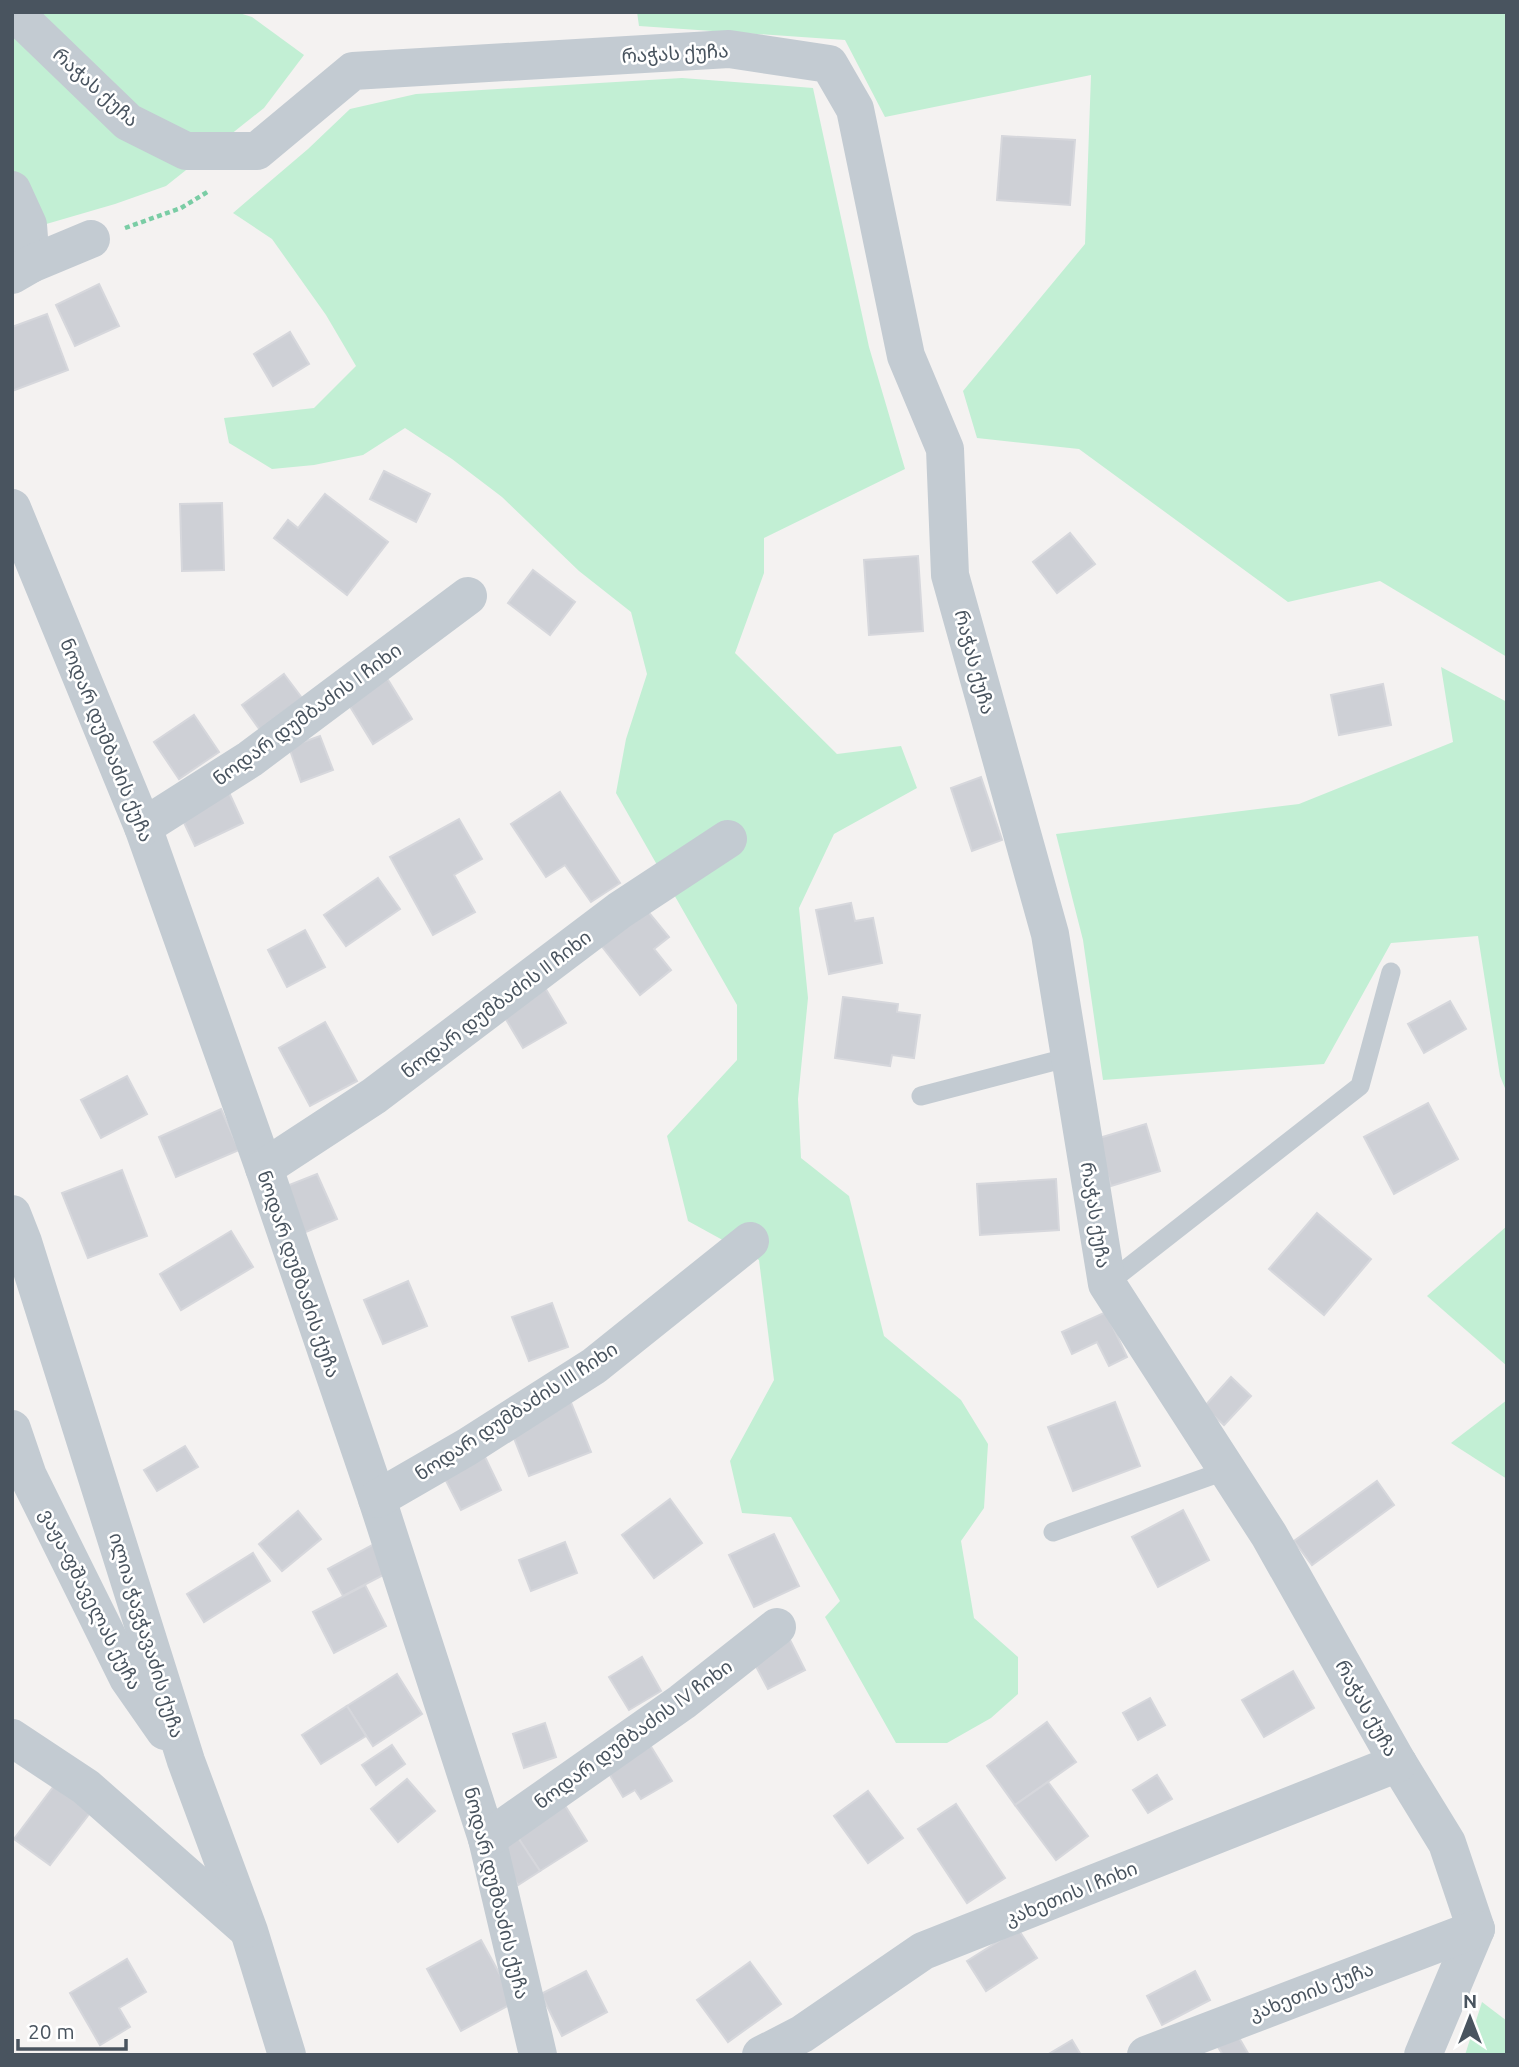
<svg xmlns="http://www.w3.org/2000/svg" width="1519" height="2067" font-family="Ubuntu,'Noto Sans Georgian',sans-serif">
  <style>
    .green { fill: #c2efd4 }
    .building { fill: #ced0d6; stroke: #d6d7dc; stroke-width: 2 }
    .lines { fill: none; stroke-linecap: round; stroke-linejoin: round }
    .path { stroke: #7acda5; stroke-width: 4.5; stroke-dasharray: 5 3.5; stroke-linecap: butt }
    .service { stroke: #c3cbd2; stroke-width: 19 }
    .minor { stroke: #c3cbd2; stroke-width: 38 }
    .labels { text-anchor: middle; stroke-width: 5; stroke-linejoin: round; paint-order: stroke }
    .street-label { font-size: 19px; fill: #49545f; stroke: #fff }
  </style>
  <rect width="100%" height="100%" fill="#f4f2f1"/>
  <g class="green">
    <path d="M12 12H236L252 17 304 55 264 108 166 186 115 204 12 234Z"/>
    <path d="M637 12H1507V657L1380 581 1288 602 1079 449 977 438 963 391 1085 244 1091 75 885 117 845 40 639 26Z"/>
    <path d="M682 78 813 88 869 347 905 469 764 538V573L735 653 837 754 901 746 917 788 834 834 799 908 808 998 798 1099 801 1158 849 1196 884 1336 961 1400 988 1444 984 1508 961 1541 974 1618 1018 1657V1694L991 1718 947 1743H896L825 1617 840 1601 791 1517 742 1513 730 1461 774 1380 759 1260 688 1221 667 1136 737 1060V1005L616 793 626 739 647 674 631 612 579 571 502 497 452 459 405 428 363 455 314 465 272 469 229 443 224 418 314 408 356 366 326 315 272 239 233 213 308 149 350 109 416 94Z"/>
    <path d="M1441 667 1507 702V1093L1500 1076 1478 936 1391 943 1324 1064 1103 1080 1083 940 1056 834 1299 804 1453 742Z"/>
    <path d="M1507 1226V1366L1427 1296Z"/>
    <path d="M1507 1400V1479L1451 1443Z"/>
    <path d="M1482 2002 1507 2021V2055H1465Z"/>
  </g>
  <g class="building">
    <path d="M1002 136 1075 140 1070 205 997 200Z"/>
    <path d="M99 284 119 326 75 346 56 305Z"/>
    <path d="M47 314 68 370 12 391V327Z"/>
    <path d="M290 332 309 364 273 386 254 354Z"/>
    <path d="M384 471 430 494 416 522 370 499Z"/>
    <path d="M325 494 388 542 347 595 274 538 288 520 298 528Z"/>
    <path d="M222 503 224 570 182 571 180 504Z"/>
    <path d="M1070 533 1095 564 1057 593 1033 562Z"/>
    <path d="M918 556 923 631 869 635 864 560Z"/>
    <path d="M533 570 575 602 550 635 508 603Z"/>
    <path d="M382 670 412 719 373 744 343 695Z"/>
    <path d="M284 674 302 698 260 730 242 705Z"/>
    <path d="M1383 684 1391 725 1339 735 1331 695Z"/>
    <path d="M194 715 219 752 179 779 154 742Z"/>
    <path d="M320 736 333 770 301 782 289 747Z"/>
    <path d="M981 777 1002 840 972 851 951 788Z"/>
    <path d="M226 786 243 823 195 846 178 810Z"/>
    <path d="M560 792 620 883 591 902 565 865 546 877 511 824Z"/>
    <path d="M459 819 482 859 454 875 475 912 433 935 390 857Z"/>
    <path d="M378 878 400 909 346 946 324 915Z"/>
    <path d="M851 903 855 921 873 918 882 963 829 974 816 910Z"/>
    <path d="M645 908 669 937 654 949 671 970 640 995 600 944Z"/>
    <path d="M305 930 325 967 287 987 268 950Z"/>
    <path d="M544 986 566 1023 523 1048 501 1011Z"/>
    <path d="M843 997 898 1004 897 1012 920 1015 914 1058 892 1055 890 1066 835 1058Z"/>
    <path d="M1450 1001 1466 1029 1424 1053 1408 1024Z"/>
    <path d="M325 1022 357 1081 310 1106 279 1048Z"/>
    <path d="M127 1076 147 1114 101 1138 81 1100Z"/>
    <path d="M1428 1103 1458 1159 1394 1194 1364 1137Z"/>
    <path d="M221 1109 239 1150 176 1177 159 1137Z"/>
    <path d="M1146 1124 1160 1171 1111 1186 1096 1139Z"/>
    <path d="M122 1170 147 1236 88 1258 62 1193Z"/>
    <path d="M317 1174 337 1219 294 1237 274 1191Z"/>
    <path d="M1056 1179 1059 1230 980 1235 977 1184Z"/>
    <path d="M1317 1213 1371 1259 1324 1315 1269 1269Z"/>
    <path d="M231 1231 253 1267 181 1310 160 1274Z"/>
    <path d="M408 1281 427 1326 383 1344 364 1300Z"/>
    <path d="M552 1303 568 1347 529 1361 512 1317Z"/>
    <path d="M1106 1312 1127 1357 1109 1366 1097 1342 1072 1354 1062 1332Z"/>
    <path d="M1231 1377 1251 1396 1224 1425 1204 1407Z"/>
    <path d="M570 1400 591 1452 529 1476 508 1423Z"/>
    <path d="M1115 1402 1140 1466 1073 1491 1048 1427Z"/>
    <path d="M185 1446 198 1467 157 1491 144 1470Z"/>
    <path d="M484 1455 501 1490 461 1510 443 1475Z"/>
    <path d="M1377 1481 1394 1505 1312 1565 1294 1541Z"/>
    <path d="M670 1499 702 1543 654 1578 622 1535Z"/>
    <path d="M1183 1510 1209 1560 1158 1587 1132 1537Z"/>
    <path d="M298 1511 321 1539 282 1571 259 1544Z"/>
    <path d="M774 1534 799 1586 754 1607 729 1555Z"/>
    <path d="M565 1542 577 1573 531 1591 519 1560Z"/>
    <path d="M374 1544 389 1572 343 1596 328 1569Z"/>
    <path d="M253 1553 270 1581 204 1622 187 1594Z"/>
    <path d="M365 1585 386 1626 334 1653 313 1612Z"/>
    <path d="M789 1638 805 1670 768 1689 751 1657Z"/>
    <path d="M642 1657 661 1691 629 1710 609 1677Z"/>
    <path d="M1293 1671 1314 1708 1264 1737 1242 1700Z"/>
    <path d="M397 1674 422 1714 373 1746 347 1706Z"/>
    <path d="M1150 1698 1165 1725 1138 1740 1123 1713Z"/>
    <path d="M347 1706 366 1736 321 1764 302 1735Z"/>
    <path d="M1047 1722 1076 1762 1015 1805 987 1766Z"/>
    <path d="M545 1723 556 1757 524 1768 513 1734Z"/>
    <path d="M392 1745 405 1764 376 1785 362 1765Z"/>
    <path d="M650 1745 672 1781 641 1799 635 1790 623 1797 607 1770Z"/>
    <path d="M1157 1775 1172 1799 1148 1813 1133 1790Z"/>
    <path d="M407 1779 435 1811 398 1842 371 1809Z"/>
    <path d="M57 1782 93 1809 50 1865 14 1839Z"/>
    <path d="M1048 1782 1088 1836 1056 1860 1015 1805Z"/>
    <path d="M868 1791 903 1838 868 1863 834 1816Z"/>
    <path d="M561 1799 587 1841 540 1871 513 1830Z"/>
    <path d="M956 1804 1005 1878 967 1903 918 1829Z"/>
    <path d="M513 1830 540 1871 518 1885 492 1844Z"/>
    <path d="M1018 1929 1037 1958 986 1991 967 1961Z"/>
    <path d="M481 1940 515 2002 461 2031 427 1969Z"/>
    <path d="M127 1959 146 1992 119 2008 130 2027 100 2045 70 1993Z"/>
    <path d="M750 1962 781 2004 728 2042 697 2000Z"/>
    <path d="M586 1971 607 2012 562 2036 541 1994Z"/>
    <path d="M1195 1971 1210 2000 1162 2025 1147 1996Z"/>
    <path d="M1238 2036 1249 2055H1223L1218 2047Z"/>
    <path d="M1072 2040 1081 2055H1047Z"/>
  </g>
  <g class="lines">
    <path class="path" d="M125 228 181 208 209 191"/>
    <g class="service">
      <path d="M921 1096 1070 1057"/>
      <path d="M1107 1284 1360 1086 1391 972"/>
      <path d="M1053 1532 1227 1470"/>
    </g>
    <g class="minor">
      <path d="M14 12 128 122 186 151H257L353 71 729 49 829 64 855 109 906 356 945 449 950 575 1050 934 1107 1284 1269 1535 1398 1763 1447 1843 1476 1929 1423 2055"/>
      <path d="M12 190 28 225 31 264"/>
      <path d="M12 275 31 264 91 239"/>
      <path d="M12 508 143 827 264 1168 377 1499 487 1839 538 2055"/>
      <path d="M143 827 250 759 468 596"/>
      <path d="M264 1168 374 1096 620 910 728 839"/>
      <path d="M12 1214 23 1242 186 1761 249 1931 287 2055"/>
      <path d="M12 1429 28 1476 128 1678 165 1731"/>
      <path d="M377 1499 467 1447 594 1366 750 1241"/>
      <path d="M12 1738 86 1787 247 1929"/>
      <path d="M487 1839 682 1702 777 1627"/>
      <path d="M761 2055 802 2034 923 1951 1398 1763"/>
      <path d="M1146 2055 1476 1929"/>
    </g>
  </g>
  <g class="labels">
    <g class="street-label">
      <text transform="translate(675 53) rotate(-3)" y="7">რაჭას ქუჩა</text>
      <text transform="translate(96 87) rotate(42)" y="7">რაჭას ქუჩა</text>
      <text transform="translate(975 662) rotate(75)" y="7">რაჭას ქუჩა</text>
      <text transform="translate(307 714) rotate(-36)" y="7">ნოდარ დუმბაძის I ჩიხი</text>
      <text transform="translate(107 740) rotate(68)" y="7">ნოდარ დუმბაძის ქუჩა</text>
      <text transform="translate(496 1004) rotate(-37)" y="7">ნოდარ დუმბაძის II ჩიხი</text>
      <text transform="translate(1096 1215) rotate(81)" y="7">რაჭას ქუჩა</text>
      <text transform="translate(299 1274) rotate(71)" y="7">ნოდარ დუმბაძის ქუჩა</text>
      <text transform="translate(516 1411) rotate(-33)" y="7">ნოდარ დუმბაძის III ჩიხი</text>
      <text transform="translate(91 1599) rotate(63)" y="7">ვაჟა-ფშაველას ქუჩა</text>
      <text transform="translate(147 1635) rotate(73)" y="7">ილია ჭავჭავაძის ქუჩა</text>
      <text transform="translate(1367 1708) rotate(61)" y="7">რაჭას ქუჩა</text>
      <text transform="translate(633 1734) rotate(-36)" y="7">ნოდარ დუმბაძის IV ჩიხი</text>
      <text transform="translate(497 1893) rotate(76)" y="7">ნოდარ დუმბაძის ქუჩა</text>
      <text transform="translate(1071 1893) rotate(-22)" y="7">კახეთის I ჩიხი</text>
      <text transform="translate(1311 1991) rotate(-21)" y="7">კახეთის ქუჩა</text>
    </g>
  </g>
  <rect width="1519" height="2067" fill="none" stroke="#49545f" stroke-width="28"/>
  <g transform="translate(1470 2018)" stroke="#ffffff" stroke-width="5" paint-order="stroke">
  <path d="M0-5L12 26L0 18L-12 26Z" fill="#49545f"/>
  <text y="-10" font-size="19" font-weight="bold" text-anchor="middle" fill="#49545f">N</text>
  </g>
  <path d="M18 2039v10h108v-10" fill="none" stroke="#49545f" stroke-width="3.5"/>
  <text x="28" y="2039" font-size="21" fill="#49545f" stroke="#ffffff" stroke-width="5" paint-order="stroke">20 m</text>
</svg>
